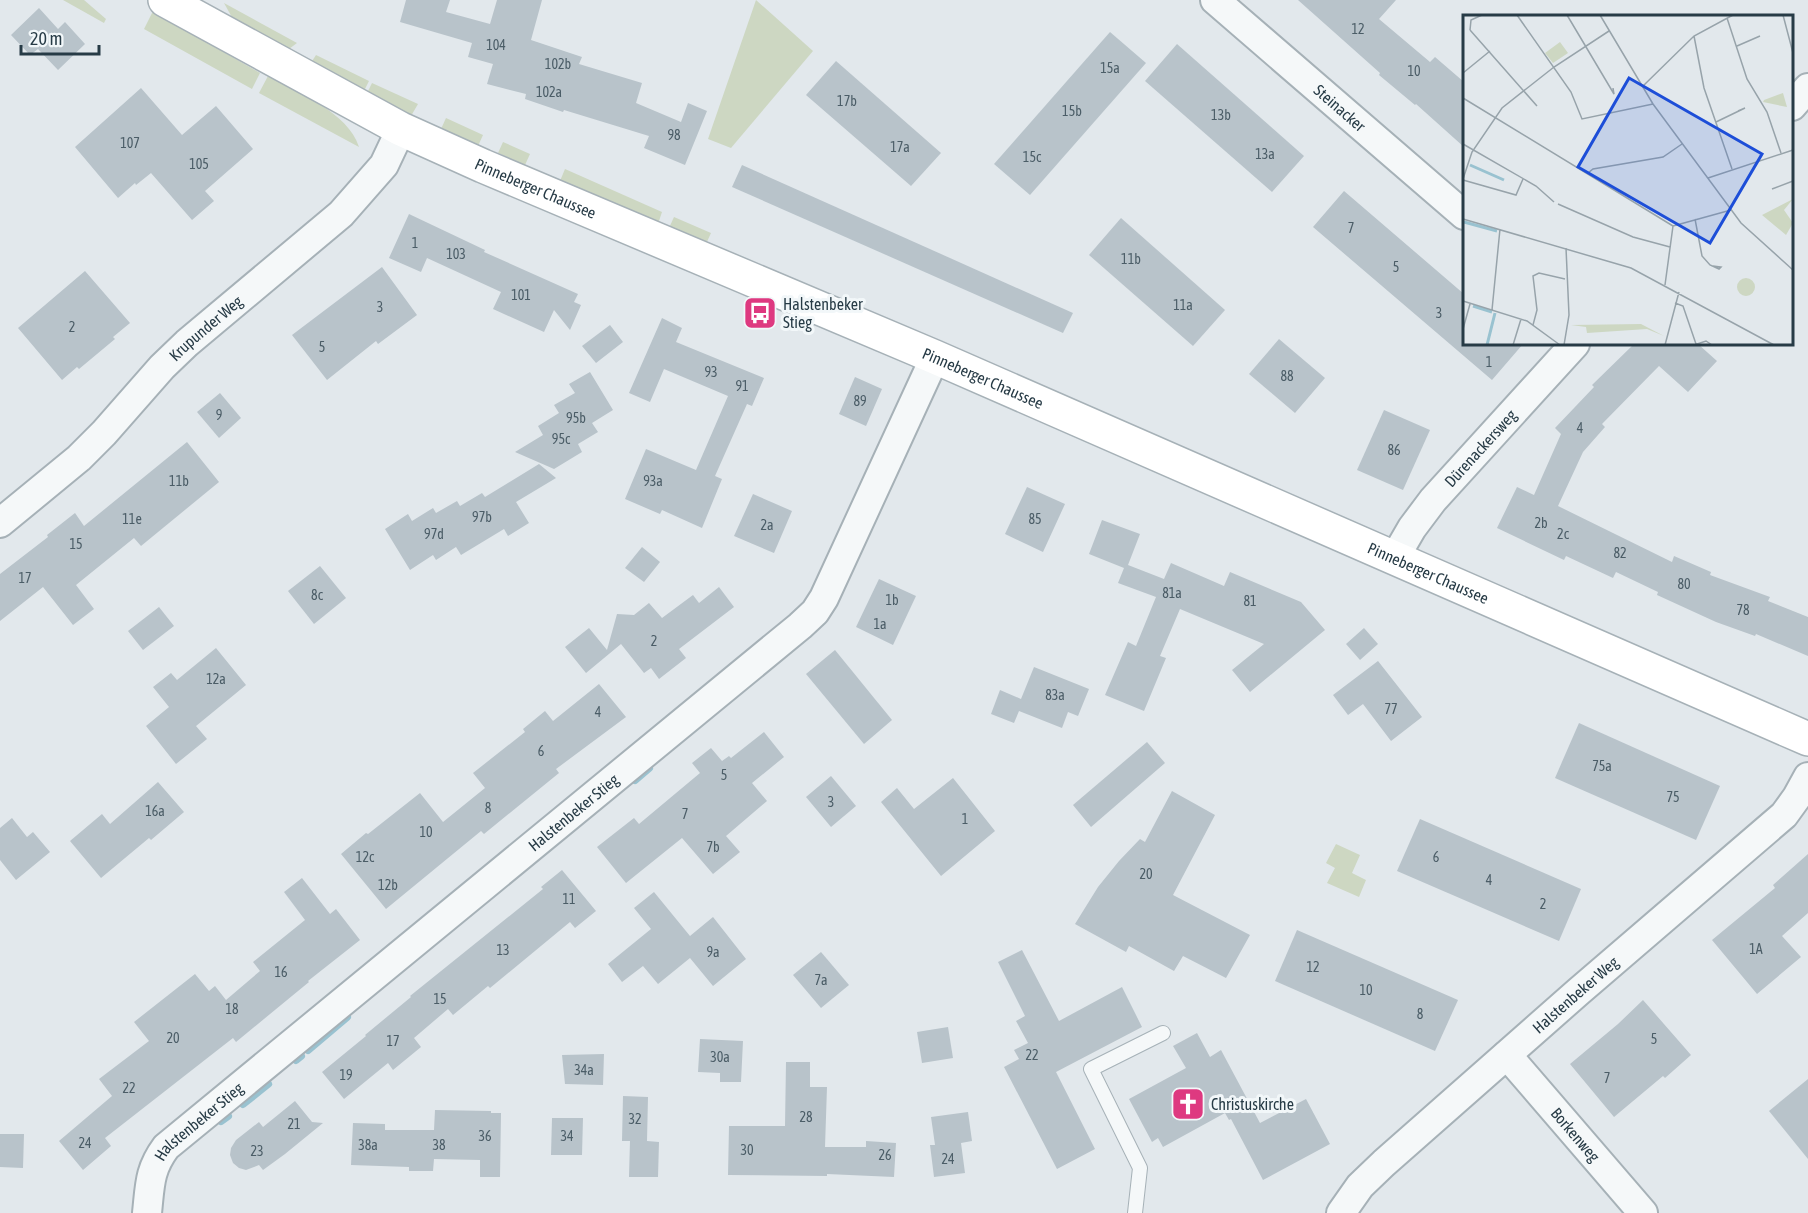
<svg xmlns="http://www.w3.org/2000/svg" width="1808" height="1213" font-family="'Asap Condensed',sans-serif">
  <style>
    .green { fill: #cdd7c2 }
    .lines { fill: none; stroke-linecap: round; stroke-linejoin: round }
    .stream { stroke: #99c2d0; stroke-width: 8 }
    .building { fill: #b8c3ca }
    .lane-casing { stroke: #a6b1b7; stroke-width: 16 }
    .street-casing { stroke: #a6b1b7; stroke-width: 32 }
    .secondary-casing { stroke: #a6b1b7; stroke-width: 36 }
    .lane { stroke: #f5f8f9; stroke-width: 14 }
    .street { stroke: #f5f8f9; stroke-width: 28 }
    .secondary { stroke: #fff; stroke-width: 33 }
    .labels { text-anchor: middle; stroke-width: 6; stroke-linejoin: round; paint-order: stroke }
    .number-label { font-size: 14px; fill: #4b5d67 }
    .street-label { font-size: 16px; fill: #273b46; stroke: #f2f7f9 }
    .poi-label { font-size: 16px; fill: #273b46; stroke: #f2f7f9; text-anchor: start }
    .inset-river { fill: none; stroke: #99c2d0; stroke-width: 3 }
    .inset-road { fill: none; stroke: #97a3aa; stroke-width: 1.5 }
    .view { fill: #1d4ed8; fill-opacity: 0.15; stroke: #1d4ed8; stroke-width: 3 }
    .inset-edge { fill: none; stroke: #273b46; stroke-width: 3 }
  </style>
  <rect width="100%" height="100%" fill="#e2e8ec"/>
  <g class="green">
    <path d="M63 0H84L106 19 104 23Z"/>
    <path d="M756 0 813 51 731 148 708 139Z"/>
    <path d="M224 3 297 43 285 52 234 21Z"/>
    <path d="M153 11 260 73 252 89 144 29Z"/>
    <path d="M316 55 369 81 363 93 309 66Z"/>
    <path d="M268 76C298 93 348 112 359 147L259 93Z"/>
    <path d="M372 83 418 104 411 116 366 95Z"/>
    <path d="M446 118 483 135 478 146 441 129Z"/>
    <path d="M503 142 530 154 525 165 498 153Z"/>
    <path d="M565 169 662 212 658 224 560 181Z"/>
    <path d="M674 217 711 233 706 244 669 228Z"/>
    <path d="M1336 844 1360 855 1352 873 1366 880 1359 897 1327 883 1335 868 1326 863Z"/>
  </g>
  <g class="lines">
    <g class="stream">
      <path d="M635 780 649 768"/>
      <path d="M308 1050 347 1017"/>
      <path d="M296 1060 301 1056"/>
      <path d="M243 1104 268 1084"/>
      <path d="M221 1121 228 1116"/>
    </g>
  </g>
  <g class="building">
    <path d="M406 0H450L446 12 490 24 497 0H542L531 40 582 57 579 64 642 83 636 103 681 122 688 103 707 111 685 165 644 148 649 136 564 110 563 112 525 99 526 94 487 84 493 64 468 57 472 43 400 22Z"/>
    <path d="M1298 0H1396L1379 19 1430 62 1435 57 1464 82V147L1416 104 1415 105 1379 75 1380 73Z"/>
    <path d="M39 8 58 29 65 22 85 44 58 70 38 49 30 55 11 35Z"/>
    <path d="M1110 32 1146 63 1030 195 994 164Z"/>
    <path d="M1177 44 1304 156 1272 192 1145 81Z"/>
    <path d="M836 61 941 153 911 186 806 95Z"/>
    <path d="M141 88 182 135 216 106 253 149 205 191 214 201 192 220 151 173 136 185 135 183 118 198 75 147Z"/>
    <path d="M742 165 1073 313 1063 333 732 187Z"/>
    <path d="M1344 191 1464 294V344H1523L1492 380 1313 227Z"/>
    <path d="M409 214 485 250 484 252 578 294 574 302 581 305 570 330 554 310 544 332 493 309 501 292 427 258 421 272 389 258Z"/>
    <path d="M1121 218 1225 310 1193 346 1089 255Z"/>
    <path d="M382 267 417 315 378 344 376 341 327 380 292 335Z"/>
    <path d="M85 271 130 323 113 337 115 339 79 369 77 367 62 380 18 328Z"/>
    <path d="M662 318 682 328 676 342 764 378 752 406 747 404 715 476 722 479 702 528 662 510 660 514 625 499 646 449 696 470 728 396 664 369 650 402 629 393Z"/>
    <path d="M610 325 623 342 596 363 582 346Z"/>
    <path d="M1279 339 1325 378 1295 413 1249 374Z"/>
    <path d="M1634 344H1698L1717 361 1688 392 1659 366 1602 424 1605 427 1583 452 1558 506 1672 562 1674 556 1711 572 1710 575 1770 597 1768 601 1808 617V656L1756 634 1755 636 1716 622 1657 595 1658 592 1616 572 1613 578 1566 556 1564 560 1497 528 1517 487 1534 495 1561 434 1555 428 1594 387 1592 385Z"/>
    <path d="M590 372 613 410 592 423 598 432 578 444 582 452 554 469 515 452 543 435 538 426 559 413 554 405 575 393 569 384Z"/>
    <path d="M855 377 882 389 866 426 839 414Z"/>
    <path d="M220 393 241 418 219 438 197 412Z"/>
    <path d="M1384 410 1430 430 1403 490 1357 470Z"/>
    <path d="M187 442 219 482 141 546 134 538 76 585 94 609 73 625 43 587 0 621V574L48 537 47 535 75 513 84 526Z"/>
    <path d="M539 464 556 478 516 502 529 523 508 536 504 529 461 555 456 547 436 560 433 555 410 570 385 529 408 514 412 521 433 508 436 513 457 501 460 506 482 493 485 497Z"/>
    <path d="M1027 487 1065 504 1043 552 1005 534Z"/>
    <path d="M753 494 792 511 774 553 734 536Z"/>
    <path d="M1102 520 1140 534 1128 565 1164 579 1171 563 1224 586 1230 572 1301 602 1325 630 1250 692 1232 670 1264 644 1180 609 1160 656 1166 658 1144 711 1105 695 1128 642 1136 646 1156 597 1118 583 1124 568 1089 554Z"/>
    <path d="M642 547 660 562 644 582 625 568Z"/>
    <path d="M320 566 346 598 314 624 288 591Z"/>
    <path d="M879 579 916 596 893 645 856 627Z"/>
    <path d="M719 587 734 607 679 649 686 658 659 679 651 668 644 673 621 644 586 673 565 647 589 628 607 650 617 614 634 615 649 603 662 618 693 595 699 603Z"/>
    <path d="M159 607 174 626 143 650 128 631Z"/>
    <path d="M1364 628 1378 644 1360 660 1346 644Z"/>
    <path d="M216 648 246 685 196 726 207 739 176 764 146 726 169 707 153 687 171 673 177 680Z"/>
    <path d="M835 650 892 720 864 744 806 674Z"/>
    <path d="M1378 661 1422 717 1391 741 1363 704 1348 715 1333 695Z"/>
    <path d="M1034 667 1089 689 1078 716 1068 712 1062 728 1019 711 1014 723 991 714 1000 690 1021 699Z"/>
    <path d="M599 684 626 717 556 769 559 773 484 834 481 831 386 909 341 854 366 833 368 834 420 793 443 822 485 788 473 773 525 732 523 729 545 711 553 721Z"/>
    <path d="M1579 723 1720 786 1696 840 1555 778Z"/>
    <path d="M764 732 784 757 752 783 767 801 726 836 740 852 713 874 682 838 626 883 597 847 634 818 639 824 700 773 692 763 711 748 722 761 729 756 731 758Z"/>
    <path d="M1147 742 1165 763 1091 827 1073 805Z"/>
    <path d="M831 776 856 806 831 827 806 797Z"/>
    <path d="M953 778 995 831 941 876 881 802 897 788 914 809Z"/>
    <path d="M158 782 184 812 151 840 149 838 101 878 70 841 102 814 110 824Z"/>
    <path d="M1172 791 1215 815 1173 895 1250 935 1226 978 1183 956 1174 971 1129 946 1126 952 1075 924 1098 887 1119 861 1140 839 1145 842Z"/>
    <path d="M12 818 27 837 33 832 50 852 16 880 0 860V828Z"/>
    <path d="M1420 819 1581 889 1559 941 1397 871Z"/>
    <path d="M1808 854V913L1782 936 1801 957 1757 994 1712 940 1775 888 1773 885Z"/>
    <path d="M562 870 596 911 575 928 570 922 490 988 488 986 453 1015 448 1009 414 1038 421 1047 393 1070 388 1063 344 1099 322 1072 366 1036 365 1035 411 997 410 996 543 889 541 887Z"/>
    <path d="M302 878 330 914 336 909 360 940 308 981 309 982 236 1042 233 1038 105 1138 111 1146 83 1170 59 1141 112 1096 99 1079 149 1041 134 1022 195 974 209 991 215 986 226 1000 260 971 253 962 305 920 284 892Z"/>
    <path d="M654 892 690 936 713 917 746 959 713 986 690 958 658 984 643 966 622 982 608 964 651 929 634 908Z"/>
    <path d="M1297 930 1458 1000 1435 1051 1275 981Z"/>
    <path d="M1022 950 1059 1021 1122 987 1142 1027 1056 1072 1095 1149 1057 1169 1004 1067 1019 1059 1014 1050 1028 1043 1016 1021 1025 1016 998 962Z"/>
    <path d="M821 952 849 985 821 1008 793 975Z"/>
    <path d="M1643 1000 1691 1055 1665 1078 1663 1076 1614 1117 1570 1064 1618 1024Z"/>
    <path d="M948 1027 953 1058 922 1063 917 1032Z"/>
    <path d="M1197 1033 1210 1057 1221 1050 1260 1123 1306 1099 1330 1144 1263 1180 1231 1119 1229 1120 1225 1113 1163 1147 1158 1138 1152 1142 1129 1099 1186 1068 1173 1046Z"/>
    <path d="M700 1039 743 1041 741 1082H720V1073L698 1072Z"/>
    <path d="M604 1054 603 1085 565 1084 562 1055Z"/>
    <path d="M786 1062H810V1087H827L825 1147H866V1141L896 1143 894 1177 827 1174V1176L728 1175 729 1126H785Z"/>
    <path d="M1808 1079V1159L1769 1111Z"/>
    <path d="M623 1096 648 1097 647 1141 659 1142 658 1177H629L630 1141H622Z"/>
    <path d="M295 1101 312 1122 323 1123 285 1154 263 1170 259 1165 246 1170 239 1168 233 1163 230 1155 231 1148 236 1140 259 1122 263 1127Z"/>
    <path d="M435 1110 491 1111V1113H501L500 1177H480V1160L434 1159 433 1171H409V1167L351 1165 353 1123 385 1124V1130H434Z"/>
    <path d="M968 1112 972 1141 961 1143 965 1173 934 1177 930 1145H935L931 1117Z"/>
    <path d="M552 1118H583L582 1155H551Z"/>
    <path d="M0 1134H24L23 1168 0 1167Z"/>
  </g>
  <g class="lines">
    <g class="lane-casing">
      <path id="lane" d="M1135 1213 1140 1168 1091 1069 1163 1033"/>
    </g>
    <g class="street-casing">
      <g id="street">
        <path id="s1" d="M1215 0 1464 215"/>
        <path d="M1792 106 1808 88"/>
        <path id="s2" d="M0 523 79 458 104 433 162 367 187 343 341 214 384 165 401 129"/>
        <path id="s3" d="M1394 559 1412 528 1433 500 1575 344"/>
        <path id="s4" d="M1507 1055 1643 1213"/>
        <path id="s5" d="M147 1213C150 1185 149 1170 166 1147L800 626 815 612 824 598 935 357"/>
        <path id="s6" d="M1341 1213 1360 1186 1384 1163 1578 992 1784 815 1797 797 1808 777"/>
      </g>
    </g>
    <g class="secondary-casing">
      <g id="secondary">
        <path id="s7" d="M165 0 401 129 483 166 935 357 1808 739"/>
      </g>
    </g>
    <use href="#lane" class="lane"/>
    <use href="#street" class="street"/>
    <use href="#secondary" class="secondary"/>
  </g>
  <defs>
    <g id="bus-square" transform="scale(1.725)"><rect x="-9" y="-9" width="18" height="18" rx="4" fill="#de3980" stroke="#f2f7f9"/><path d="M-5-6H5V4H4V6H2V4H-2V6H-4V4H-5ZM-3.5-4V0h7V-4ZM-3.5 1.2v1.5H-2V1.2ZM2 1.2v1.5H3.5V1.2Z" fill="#fff"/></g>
    <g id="church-square" transform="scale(1.725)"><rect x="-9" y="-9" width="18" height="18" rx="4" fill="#de3980" stroke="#f2f7f9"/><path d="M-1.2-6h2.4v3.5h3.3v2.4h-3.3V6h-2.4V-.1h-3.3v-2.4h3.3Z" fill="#fff"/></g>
  </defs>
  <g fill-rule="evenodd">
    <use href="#bus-square" x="760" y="313"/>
    <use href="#church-square" x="1188" y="1104"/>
  </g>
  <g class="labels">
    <g class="number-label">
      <text x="1358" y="34">12</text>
      <text x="496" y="50">104</text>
      <text x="558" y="69">102b</text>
      <text x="1110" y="73">15a</text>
      <text x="1414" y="76">10</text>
      <text x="549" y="97">102a</text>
      <text x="847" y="106">17b</text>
      <text x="1072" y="116">15b</text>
      <text x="1221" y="120">13b</text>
      <text x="674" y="140">98</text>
      <text x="130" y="148">107</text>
      <text x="900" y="152">17a</text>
      <text x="1265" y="159">13a</text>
      <text x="1032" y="162">15c</text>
      <text x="199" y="169">105</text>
      <text x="1351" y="233">7</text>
      <text x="415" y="248">1</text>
      <text x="456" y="259">103</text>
      <text x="1131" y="264">11b</text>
      <text x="1396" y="272">5</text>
      <text x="521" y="300">101</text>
      <text x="1183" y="310">11a</text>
      <text x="380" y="312">3</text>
      <text x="1439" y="318">3</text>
      <text x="72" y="332">2</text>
      <text x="322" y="352">5</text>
      <text x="1489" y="367">1</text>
      <text x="711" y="377">93</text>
      <text x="1287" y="381">88</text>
      <text x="742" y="391">91</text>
      <text x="860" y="406">89</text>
      <text x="219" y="420">9</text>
      <text x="576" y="423">95b</text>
      <text x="1580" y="433">4</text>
      <text x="561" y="444">95c</text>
      <text x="1394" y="455">86</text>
      <text x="179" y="486">11b</text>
      <text x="653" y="486">93a</text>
      <text x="482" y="522">97b</text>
      <text x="132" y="524">11e</text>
      <text x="1035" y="524">85</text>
      <text x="1541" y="528">2b</text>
      <text x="767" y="530">2a</text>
      <text x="434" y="539">97d</text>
      <text x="1563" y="539">2c</text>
      <text x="76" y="549">15</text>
      <text x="1620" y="558">82</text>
      <text x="25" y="583">17</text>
      <text x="1684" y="589">80</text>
      <text x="1172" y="598">81a</text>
      <text x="317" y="600">8c</text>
      <text x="892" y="605">1b</text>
      <text x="1250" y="606">81</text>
      <text x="1743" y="615">78</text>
      <text x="880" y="629">1a</text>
      <text x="654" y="646">2</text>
      <text x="216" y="684">12a</text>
      <text x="1055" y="700">83a</text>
      <text x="1391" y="714">77</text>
      <text x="598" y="717">4</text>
      <text x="541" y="756">6</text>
      <text x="1602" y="771">75a</text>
      <text x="724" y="780">5</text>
      <text x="1673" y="802">75</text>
      <text x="831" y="807">3</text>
      <text x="488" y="813">8</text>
      <text x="155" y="816">16a</text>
      <text x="685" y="819">7</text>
      <text x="965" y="824">1</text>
      <text x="426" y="837">10</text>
      <text x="713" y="852">7b</text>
      <text x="365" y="862">12c</text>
      <text x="1436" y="862">6</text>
      <text x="1146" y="879">20</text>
      <text x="1489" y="885">4</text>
      <text x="388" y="890">12b</text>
      <text x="569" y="904">11</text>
      <text x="1543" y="909">2</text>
      <text x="1756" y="954">1A</text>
      <text x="503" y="955">13</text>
      <text x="713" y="957">9a</text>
      <text x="1313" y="972">12</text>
      <text x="281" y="977">16</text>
      <text x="821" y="985">7a</text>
      <text x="1366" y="995">10</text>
      <text x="440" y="1004">15</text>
      <text x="232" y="1014">18</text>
      <text x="1420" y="1019">8</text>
      <text x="173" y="1043">20</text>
      <text x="1654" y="1044">5</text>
      <text x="393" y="1046">17</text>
      <text x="1032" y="1060">22</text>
      <text x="720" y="1062">30a</text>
      <text x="584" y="1075">34a</text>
      <text x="346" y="1080">19</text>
      <text x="1607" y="1083">7</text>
      <text x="129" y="1093">22</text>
      <text x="806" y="1122">28</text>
      <text x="635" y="1124">32</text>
      <text x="294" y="1129">21</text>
      <text x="485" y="1141">36</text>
      <text x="567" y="1141">34</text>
      <text x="85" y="1148">24</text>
      <text x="368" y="1150">38a</text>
      <text x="439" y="1150">38</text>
      <text x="747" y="1155">30</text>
      <text x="257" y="1156">23</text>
      <text x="885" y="1160">26</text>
      <text x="948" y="1164">24</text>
    </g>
    <g class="street-label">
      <text dy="6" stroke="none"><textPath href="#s1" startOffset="165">Steinacker</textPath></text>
      <text dy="6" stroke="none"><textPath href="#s7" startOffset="416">Pinneberger Chaussee</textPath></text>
      <text dy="6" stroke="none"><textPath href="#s2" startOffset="284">Krupunder Weg</textPath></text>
      <text dy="6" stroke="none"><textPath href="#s7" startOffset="902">Pinneberger Chaussee</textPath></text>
      <text dy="6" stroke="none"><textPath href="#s3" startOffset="141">Dürenackersweg</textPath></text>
      <text dy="6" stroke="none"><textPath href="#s7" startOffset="1388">Pinneberger Chaussee</textPath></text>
      <text dy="6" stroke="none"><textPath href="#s5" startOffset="597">Halstenbeker Stieg</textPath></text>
      <text dy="6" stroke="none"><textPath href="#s6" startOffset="321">Halstenbeker Weg</textPath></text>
      <text dy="6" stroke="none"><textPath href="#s5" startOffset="111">Halstenbeker Stieg</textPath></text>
      <text dy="6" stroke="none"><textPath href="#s4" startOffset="105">Borkenweg</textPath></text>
    </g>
    <g class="poi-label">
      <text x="783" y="310">Halstenbeker<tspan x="783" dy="18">Stieg</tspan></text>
      <text x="1211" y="1110">Christuskirche</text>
    </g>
  </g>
  <g transform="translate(1463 15)">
    <rect width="330" height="330" fill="#e2e8ec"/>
    <path d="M97 27 105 38 90 48 82 38ZM320 78 324 92 300 87 301 85ZM330 184 321 195 330 208 323 220 299 200ZM274 272a9 9 0 1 1 18 0a9 9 0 1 1-18 0ZM178 309 201 321 184 314 124 318 123 312 108 310Z" fill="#cdd7c2"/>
    <path class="inset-river" d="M7 150 41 165M1 207 34 216M10 291 29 297M24 330 32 298"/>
    <path class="inset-road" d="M54 0 108 77 119 104 190 89M104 0 151 79 150 73M137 0 190 89 278 208 330 255M320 0 330 38M264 3 284 64 304 97 318 138M7 15 74 91M7 15 8 5 19 0M231 21 241 73 269 154M274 31 297 21M0 58 27 36M180 71 231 21 270 0M0 83 210 211M253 107 282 93 275 96M0 129 73 171 91 187M125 158 130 154 200 142 219 129M245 163 330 135M0 164 9 137 39 93 91 52 146 16M0 165 53 180 60 164M309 174 330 166M95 189 170 222 207 232M0 204 168 253 311 330M232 204 239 241 247 250 256 254 258 252 250 251M210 211 268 195M202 270 210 211M0 286 64 306 97 330M212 288 220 291 233 329M29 295 37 214M70 310 74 295 70 261 76 258 102 264M0 314 7 289M50 330 58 304M101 330 106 300 103 233M202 330 216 277M231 330 243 326 249 330"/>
    <path class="view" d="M166 63 299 139 247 228 115 152Z"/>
    <rect width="330" height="330" class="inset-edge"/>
  </g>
  <path d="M21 45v9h78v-9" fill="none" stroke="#273b46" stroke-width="3"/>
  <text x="30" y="45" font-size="18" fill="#273b46" stroke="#f2f7f9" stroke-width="4.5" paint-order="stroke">20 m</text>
</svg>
